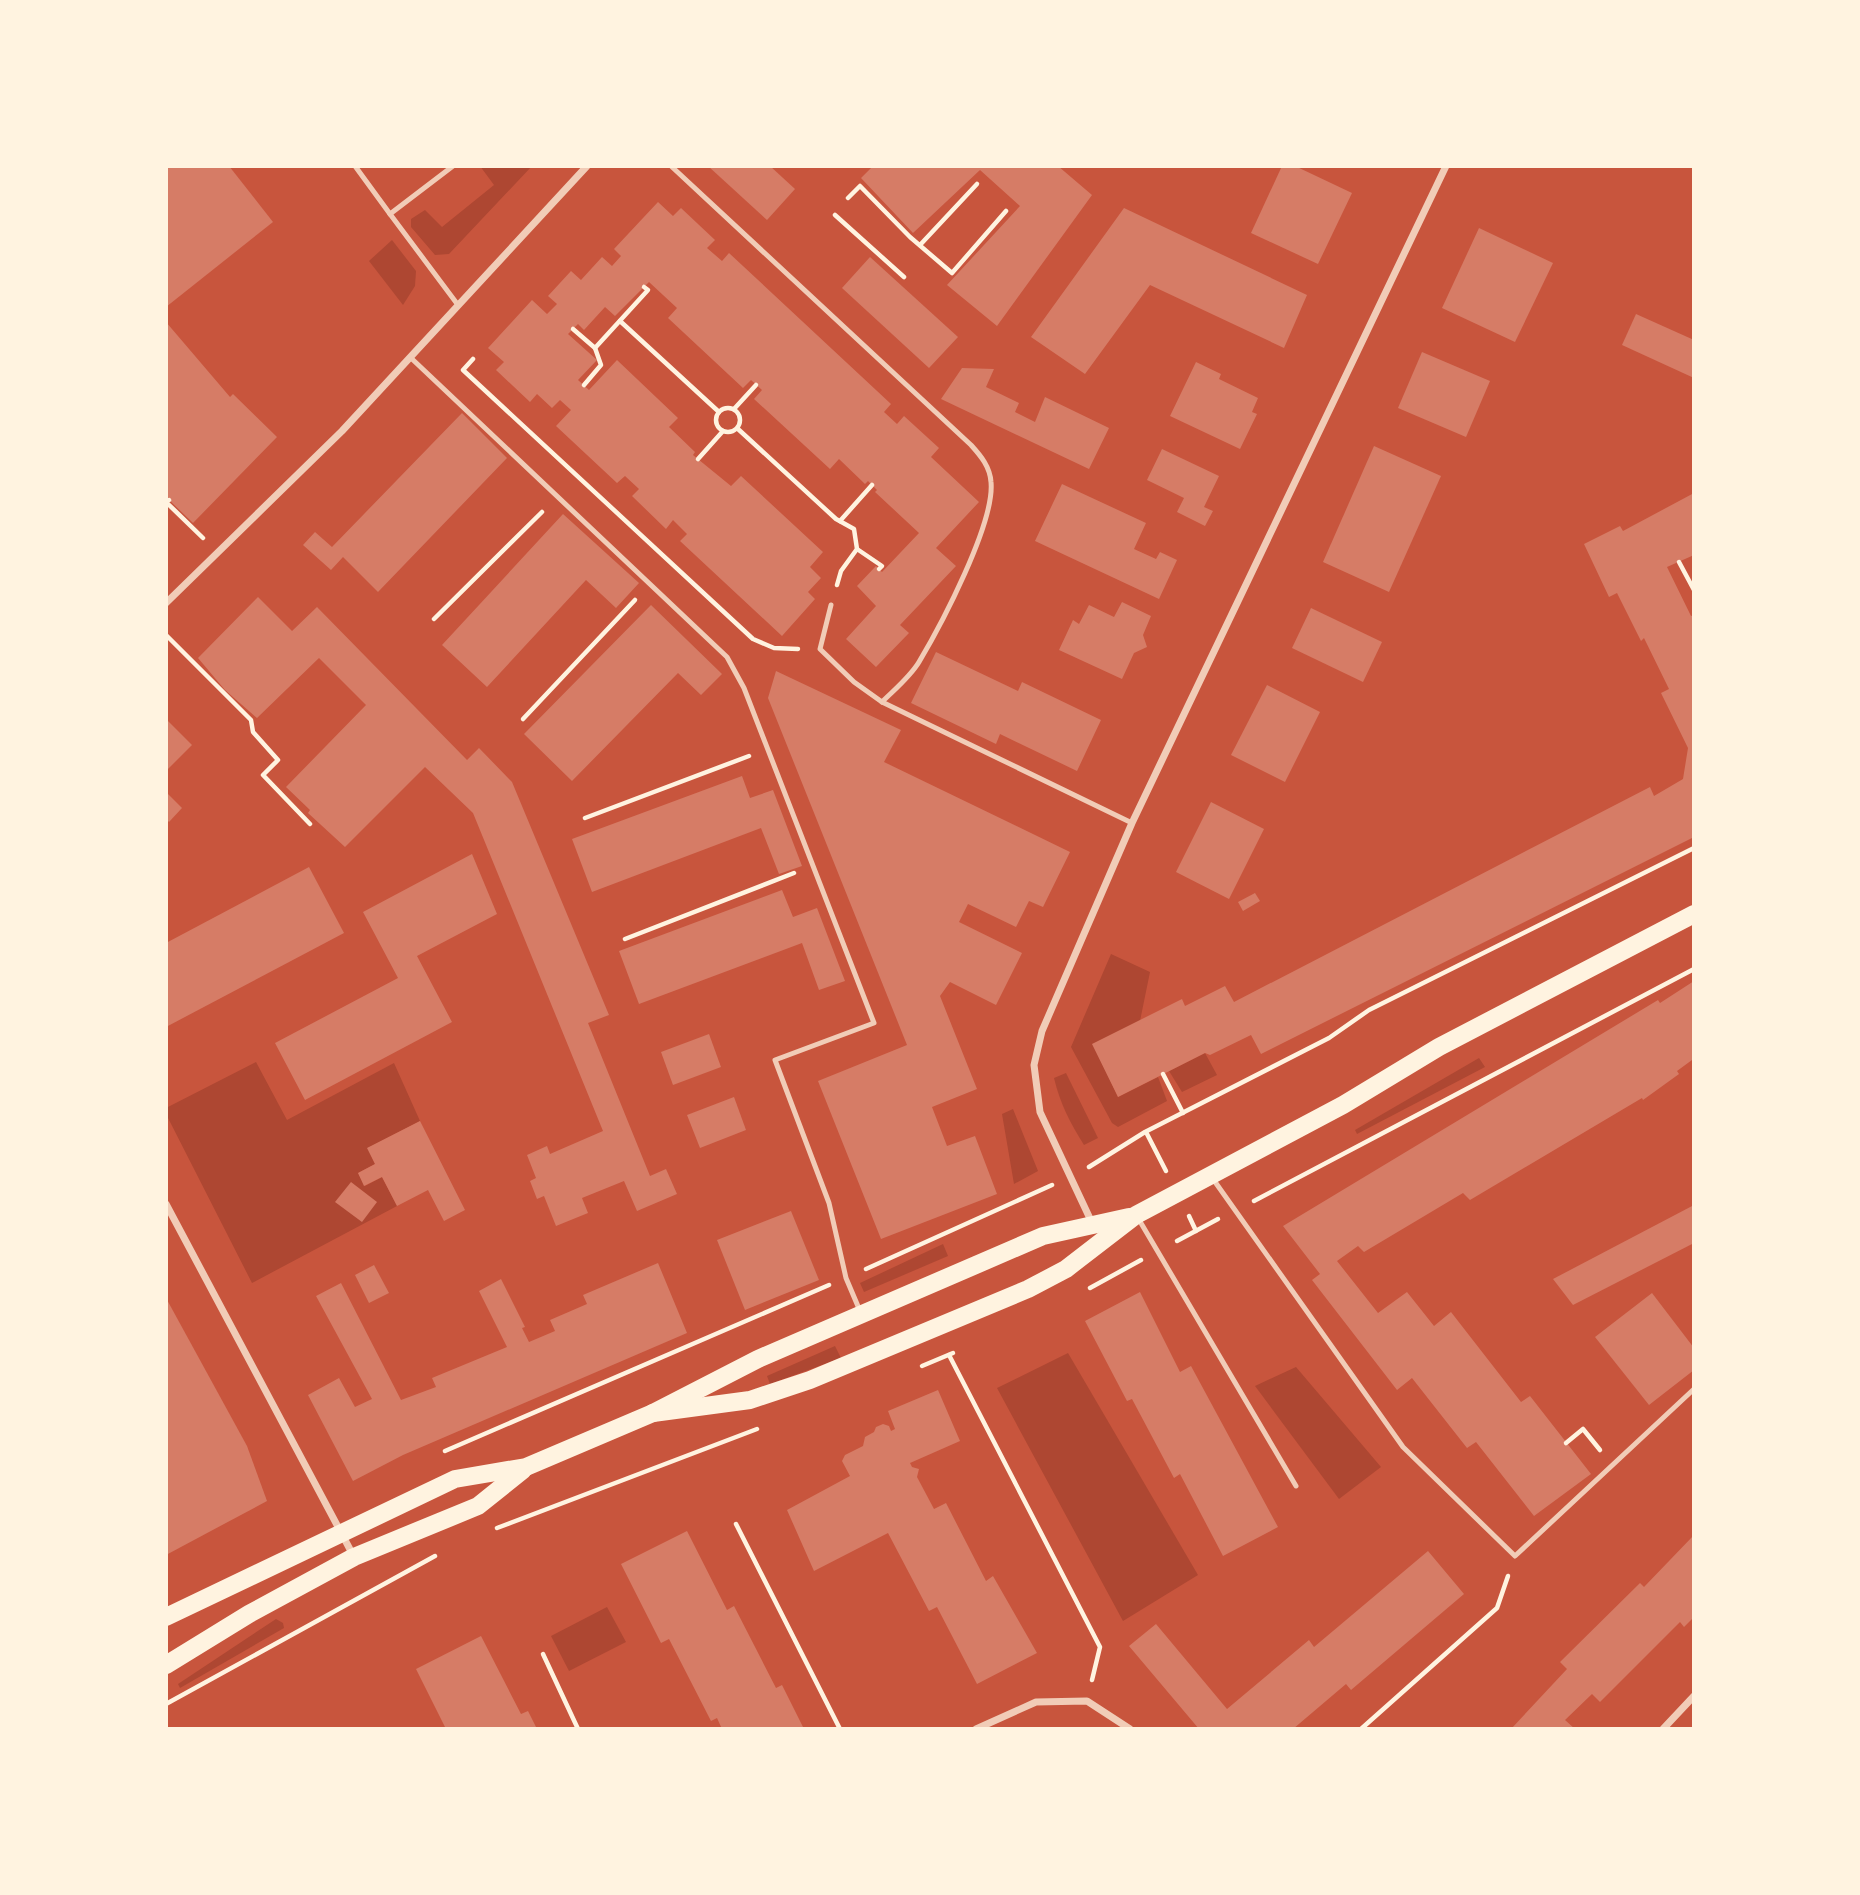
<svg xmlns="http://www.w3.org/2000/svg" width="1860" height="1895" font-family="Rubik,sans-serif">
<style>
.green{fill:#ae4732}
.building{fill:#d67c66}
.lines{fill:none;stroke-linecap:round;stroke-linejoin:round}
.path{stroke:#fff3e0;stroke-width:4.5}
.service{stroke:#f1ccb7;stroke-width:5}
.minor{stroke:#f1ccb7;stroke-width:7}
.primary{stroke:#fff3e0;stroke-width:18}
</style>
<rect width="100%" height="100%" fill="#c8553d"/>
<!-- green -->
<g class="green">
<path d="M 480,166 L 532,166 L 449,254 L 435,255 L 411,227 L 411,219 L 425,210 L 442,227 L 494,185 Z"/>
<path d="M 392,240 L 416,271 L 415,286 L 403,305 L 369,261 Z"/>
<path d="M 1111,954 L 1150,972 L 1140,1021 L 1093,1044 L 1118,1097 L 1158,1077 L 1167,1101 L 1118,1127 L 1112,1123 L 1071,1047 Z"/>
<path d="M 1205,1053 L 1217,1075 L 1182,1092 L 1169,1071 Z"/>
<path d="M 1479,1058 L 1485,1067 L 1357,1134 L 1355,1130 Z"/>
<path d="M 256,1062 L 287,1120 L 394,1063 L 420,1121 L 368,1148 L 375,1164 L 358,1173 L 365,1186 L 382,1177 L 397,1206 L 252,1283 L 166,1114 L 166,1108 Z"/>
<path d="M 1066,1073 L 1098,1138 L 1084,1145 C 1070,1123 1060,1103 1054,1078 Z"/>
<path d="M 1013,1109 L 1038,1171 L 1014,1184 L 1002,1114 Z"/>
<path d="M 943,1244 L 948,1256 L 864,1292 L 860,1283 Z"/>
<path d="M 835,1346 L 841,1358 L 770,1384 L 767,1376 Z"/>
<path d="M 1068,1353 L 1198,1575 L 1123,1621 L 997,1388 Z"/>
<path d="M 1296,1367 L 1381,1467 L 1339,1499 L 1255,1386 Z"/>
<path d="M 607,1607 L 626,1642 L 569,1671 L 551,1636 Z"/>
<path d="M 276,1619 L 283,1623 L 284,1628 L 180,1688 L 178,1684 Z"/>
</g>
<!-- building -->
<g class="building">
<path d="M 166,166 L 229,166 L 273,222 L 166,307 Z"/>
<path d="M 708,166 L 770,166 L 795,189 L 767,220 Z"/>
<path d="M 873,166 L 1058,166 L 1092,195 L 997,326 L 947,285 L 1020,206 L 980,170 L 913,233 L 861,178 Z"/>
<path d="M 1282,166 L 1295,166 L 1352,193 L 1318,264 L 1251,233 Z"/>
<path d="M 658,202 L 673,216 L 681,208 L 715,240 L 707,248 L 722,261 L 729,253 L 891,404 L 884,412 L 897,424 L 904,416 L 939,448 L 931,457 L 979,502 L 936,548 L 956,566 L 900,625 L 909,633 L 876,667 L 846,639 L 876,606 L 857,586 L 876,566 L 882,572 L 919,533 L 875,492 L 877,490 L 868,481 L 865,484 L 839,459 L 830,469 L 754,399 L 762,390 L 751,380 L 743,388 L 668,318 L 677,308 L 649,282 L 615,316 L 605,307 L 584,330 L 578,324 L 568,334 L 597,360 L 578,380 L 589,390 L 617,360 L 678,418 L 669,427 L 695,452 L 693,455 L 731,486 L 741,476 L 823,552 L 810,567 L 821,578 L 808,592 L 815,599 L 782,636 L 680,541 L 687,534 L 673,520 L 666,529 L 632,496 L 639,489 L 625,476 L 617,483 L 556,426 L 571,410 L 560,400 L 552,408 L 537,394 L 530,402 L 496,370 L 504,362 L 488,348 L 532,300 L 547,314 L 557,304 L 548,296 L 571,271 L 581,280 L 602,257 L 612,266 L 621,256 L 614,249 Z"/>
<path d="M 1124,208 L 1307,295 L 1284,348 L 1150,285 L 1085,374 L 1031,337 Z"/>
<path d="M 1479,228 L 1553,263 L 1515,342 L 1442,308 Z"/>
<path d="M 870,257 L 958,337 L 929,368 L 842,288 Z"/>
<path d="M 1636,314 L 1694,340 L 1694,378 L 1622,345 Z"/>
<path d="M 166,322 L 230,397 L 233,394 L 277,437 L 193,523 L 166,497 Z"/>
<path d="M 1422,352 L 1490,381 L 1466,437 L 1398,408 Z"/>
<path d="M 1196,362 L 1221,374 L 1219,379 L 1258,398 L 1252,412 L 1257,414 L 1240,449 L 1170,416 Z"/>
<path d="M 962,368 L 994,369 L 986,387 L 1019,403 L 1015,412 L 1035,422 L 1045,397 L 1109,428 L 1089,469 L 941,399 Z"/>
<path d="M 462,413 L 507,458 L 378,592 L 343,557 L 331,570 L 303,545 L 315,532 L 332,547 Z"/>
<path d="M 1374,446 L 1441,476 L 1389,592 L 1323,562 Z"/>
<path d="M 1162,449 L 1219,476 L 1204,507 L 1213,511 L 1205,526 L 1177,512 L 1184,498 L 1147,480 Z"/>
<path d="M 1062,484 L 1146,523 L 1134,549 L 1156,559 L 1160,552 L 1177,560 L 1159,599 L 1035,541 Z"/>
<path d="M 1694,493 L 1694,555 L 1667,567 L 1691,616 L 1694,615 L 1694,837 L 1261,1054 L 1251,1035 L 1210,1055 L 1205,1053 L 1118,1097 L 1092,1044 L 1182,999 L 1185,1006 L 1225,986 L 1234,1002 L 1650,787 L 1654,796 L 1683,779 L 1688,748 L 1661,693 L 1669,689 L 1644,638 L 1641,641 L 1617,593 L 1609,597 L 1584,544 L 1620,526 L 1623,531 Z"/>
<path d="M 563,514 L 639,583 L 616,608 L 586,580 L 487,687 L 442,645 Z"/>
<path d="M 258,597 L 292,631 L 317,607 L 467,760 L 479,748 L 512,782 L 609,1015 L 588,1023 L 650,1176 L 666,1169 L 677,1194 L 637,1211 L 624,1181 L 582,1198 L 588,1213 L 556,1226 L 544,1196 L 537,1199 L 530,1181 L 536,1178 L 527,1155 L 547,1146 L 550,1154 L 603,1131 L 473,813 L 425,767 L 345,847 L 308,813 L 310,810 L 286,787 L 366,705 L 319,658 L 257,718 L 225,690 L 198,658 Z"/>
<path d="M 1122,602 L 1151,616 L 1143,635 L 1147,647 L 1134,653 L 1122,679 L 1059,650 L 1073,620 L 1079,624 L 1089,605 L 1114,617 Z"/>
<path d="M 651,605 L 722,674 L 701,695 L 678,673 L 572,781 L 524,734 Z"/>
<path d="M 1311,608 L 1382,642 L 1363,682 L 1292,648 Z"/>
<path d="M 936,652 L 1018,691 L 1022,682 L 1101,720 L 1077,771 L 1000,734 L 996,744 L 911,703 Z"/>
<path d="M 776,671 L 901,730 L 884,762 L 1070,852 L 1043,907 L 1029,901 L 1016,927 L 968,904 L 959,922 L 1022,953 L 996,1005 L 950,982 L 940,996 L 977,1089 L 932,1107 L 947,1146 L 975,1136 L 997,1194 L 881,1239 L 818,1081 L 907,1045 L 768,698 Z"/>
<path d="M 1267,685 L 1320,712 L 1285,782 L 1231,755 Z"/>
<path d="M 166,719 L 192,745 L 166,771 Z"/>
<path d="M 742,776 L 750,798 L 773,790 L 802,866 L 779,874 L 761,828 L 592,892 L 572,839 Z"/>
<path d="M 166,792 L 182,808 L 169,822 L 166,819 Z"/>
<path d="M 1211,802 L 1264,829 L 1229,899 L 1176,872 Z"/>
<path d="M 472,854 L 497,914 L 417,956 L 452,1022 L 305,1100 L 275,1043 L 398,978 L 363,912 Z"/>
<path d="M 309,867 L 344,933 L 166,1027 L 166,943 Z"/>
<path d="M 782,890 L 793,917 L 817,908 L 845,981 L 819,990 L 802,943 L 639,1004 L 619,951 Z"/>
<path d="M 1255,893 L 1260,901 L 1243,911 L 1238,902 Z"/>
<path d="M 1694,981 L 1694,1062 L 1692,1060 L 1677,1071 L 1679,1074 L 1643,1100 L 1642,1098 L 1470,1200 L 1463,1193 L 1364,1252 L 1358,1246 L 1337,1261 L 1378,1313 L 1407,1292 L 1434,1326 L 1451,1312 L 1521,1402 L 1530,1396 L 1591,1474 L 1534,1516 L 1476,1442 L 1467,1448 L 1412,1378 L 1397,1390 L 1312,1280 L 1320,1274 L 1283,1226 L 1658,1000 L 1660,1003 Z"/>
<path d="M 709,1034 L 721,1067 L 673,1085 L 661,1052 Z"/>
<path d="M 734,1097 L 746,1130 L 700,1148 L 687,1115 Z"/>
<path d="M 420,1121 L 465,1210 L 444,1221 L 428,1190 L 397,1206 L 382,1177 L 364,1186 L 358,1173 L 375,1164 L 367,1148 Z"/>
<path d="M 351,1182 L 377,1202 L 362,1222 L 335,1202 Z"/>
<path d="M 1694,1205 L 1694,1243 L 1573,1305 L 1553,1279 Z"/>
<path d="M 791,1211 L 819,1280 L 745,1310 L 717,1240 Z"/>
<path d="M 658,1263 L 687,1333 L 403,1455 L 353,1481 L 308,1395 L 339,1378 L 355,1407 L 372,1399 L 316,1296 L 341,1283 L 401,1400 L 436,1387 L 432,1378 L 507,1347 L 479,1291 L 501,1279 L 525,1327 L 522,1328 L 529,1342 L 555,1331 L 550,1320 L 587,1304 L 583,1295 Z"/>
<path d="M 374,1265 L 389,1293 L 369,1303 L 355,1275 Z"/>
<path d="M 1140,1292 L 1180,1372 L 1191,1366 L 1278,1527 L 1223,1556 L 1180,1474 L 1174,1478 L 1132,1399 L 1127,1401 L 1085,1321 Z"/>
<path d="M 1652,1293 L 1694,1348 L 1694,1370 L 1649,1405 L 1595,1337 Z"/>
<path d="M 166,1298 L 247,1446 L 267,1501 L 166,1555 Z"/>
<path d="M 938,1390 L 960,1441 L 910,1463 L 912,1467 L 919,1469 L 917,1477 L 934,1509 L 946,1503 L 986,1581 L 993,1576 L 1037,1653 L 977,1684 L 937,1607 L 929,1611 L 888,1533 L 814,1571 L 787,1510 L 850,1476 L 842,1461 L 845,1455 L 863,1446 L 865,1437 L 874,1432 L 876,1427 L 883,1424 L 889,1426 L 891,1431 L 895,1429 L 888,1411 Z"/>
<path d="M 687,1531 L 727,1610 L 734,1606 L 776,1688 L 782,1685 L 804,1729 L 722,1729 L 717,1718 L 711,1721 L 669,1639 L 661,1643 L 621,1564 Z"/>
<path d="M 1694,1535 L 1694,1617 L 1684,1627 L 1680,1622 L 1600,1702 L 1592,1694 L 1565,1720 L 1575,1729 L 1511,1729 L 1567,1669 L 1560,1662 L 1640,1583 L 1644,1587 Z"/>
<path d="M 1428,1551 L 1464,1594 L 1351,1690 L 1346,1684 L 1293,1729 L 1199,1729 L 1129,1646 L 1156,1624 L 1227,1709 L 1309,1640 L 1314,1647 Z"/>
<path d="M 481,1636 L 521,1714 L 528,1711 L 537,1729 L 446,1729 L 416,1669 Z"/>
</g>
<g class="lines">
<!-- path -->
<g class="path">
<path d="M 848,198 L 860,186 L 910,237 L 952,273 L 1006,211"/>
<path d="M 835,215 L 904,277"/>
<path d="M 920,245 L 977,184"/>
<path d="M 620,321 L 719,412"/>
<path d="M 573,329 L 595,348 L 648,290 L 644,287"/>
<path d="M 473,359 L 463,370 L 753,639 L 774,648 L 798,649"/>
<path d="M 584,385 L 601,365 L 595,348"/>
<circle cx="728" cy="420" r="12"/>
<path d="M 734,409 L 756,385"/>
<path d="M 738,429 L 836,519 L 854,529 L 857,549 L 841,571 L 837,585"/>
<path d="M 698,459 L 723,431"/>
<path d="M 169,500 L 166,502 L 203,538"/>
<path d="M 840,521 L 872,485"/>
<path d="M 857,549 L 882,566 L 879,569"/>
<path d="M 1679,562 L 1694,590"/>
<path d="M 434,619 L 542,512"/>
<path d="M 166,635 L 251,720 L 253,732 L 278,760 L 263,775 L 310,824"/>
<path d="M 523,719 L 635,600"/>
<path d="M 585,818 L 749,756"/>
<path d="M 625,939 L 794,873"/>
<path d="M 1163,1074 L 1183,1113"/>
<path d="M 1146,1132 L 1166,1171"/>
<path d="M 1089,1167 L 1145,1132 L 1329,1038 L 1369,1010 L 1694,848"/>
<path d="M 1254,1201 L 1694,969"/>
<path d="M 1189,1216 L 1196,1231"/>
<path d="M 1177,1241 L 1218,1219"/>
<path d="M 866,1269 L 1052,1185"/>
<path d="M 1090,1288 L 1141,1260"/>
<path d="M 949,1355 L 1100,1647 L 1092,1680"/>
<path d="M 922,1366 L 953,1353"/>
<path d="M 1566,1443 L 1583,1429 L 1600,1450"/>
<path d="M 445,1451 L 829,1285"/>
<path d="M 736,1524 L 840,1729"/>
<path d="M 497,1528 L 757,1429"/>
<path d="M 543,1654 L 578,1729"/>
<path d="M 166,1704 L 435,1556"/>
<path d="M 1361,1729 L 1497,1608 L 1508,1576"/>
</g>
<!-- service -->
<g class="service">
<path d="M 355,166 L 390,214 L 453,166"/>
<path d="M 671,166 L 971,445 C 981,456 990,467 991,482 C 995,523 941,625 919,662 C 910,677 894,690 882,702"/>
<path d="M 390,214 L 458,305"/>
<path d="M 411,358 L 727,657 L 744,688 L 874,1023 L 775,1060 L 829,1203 L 846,1278 L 860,1311"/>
<path d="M 831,605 L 820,649 L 854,682 L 882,702 L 1132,823"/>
<path d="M 1213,1179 L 1403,1447 L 1515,1556 L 1694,1389"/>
<path d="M 1138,1218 L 1296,1486"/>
</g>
<!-- minor -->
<g class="minor">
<path d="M 166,603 L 342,431 L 587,166"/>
<path d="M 166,1204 L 353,1555"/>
<path d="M 1093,1225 L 1040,1112 L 1034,1065 L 1042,1031 L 1132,823 L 1446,166"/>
<path d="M 976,1729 L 1036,1702 L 1087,1701 L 1130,1729"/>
<path d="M 1663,1729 L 1694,1696"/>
</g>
<!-- primary -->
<g class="primary">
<path d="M 653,1413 L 750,1400 L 810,1380 L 1028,1289 L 1066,1269 L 1136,1215 L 1343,1105 L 1439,1047 L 1694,914"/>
<path d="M 166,1617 L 455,1479 L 526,1467 L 653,1413 L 758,1359 L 1043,1236 L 1129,1217"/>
<path d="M 166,1665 L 249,1614 L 354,1557 L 478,1506 L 523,1470"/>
</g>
</g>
<!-- border -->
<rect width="1860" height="1895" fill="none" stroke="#fff3e0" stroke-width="336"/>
</svg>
